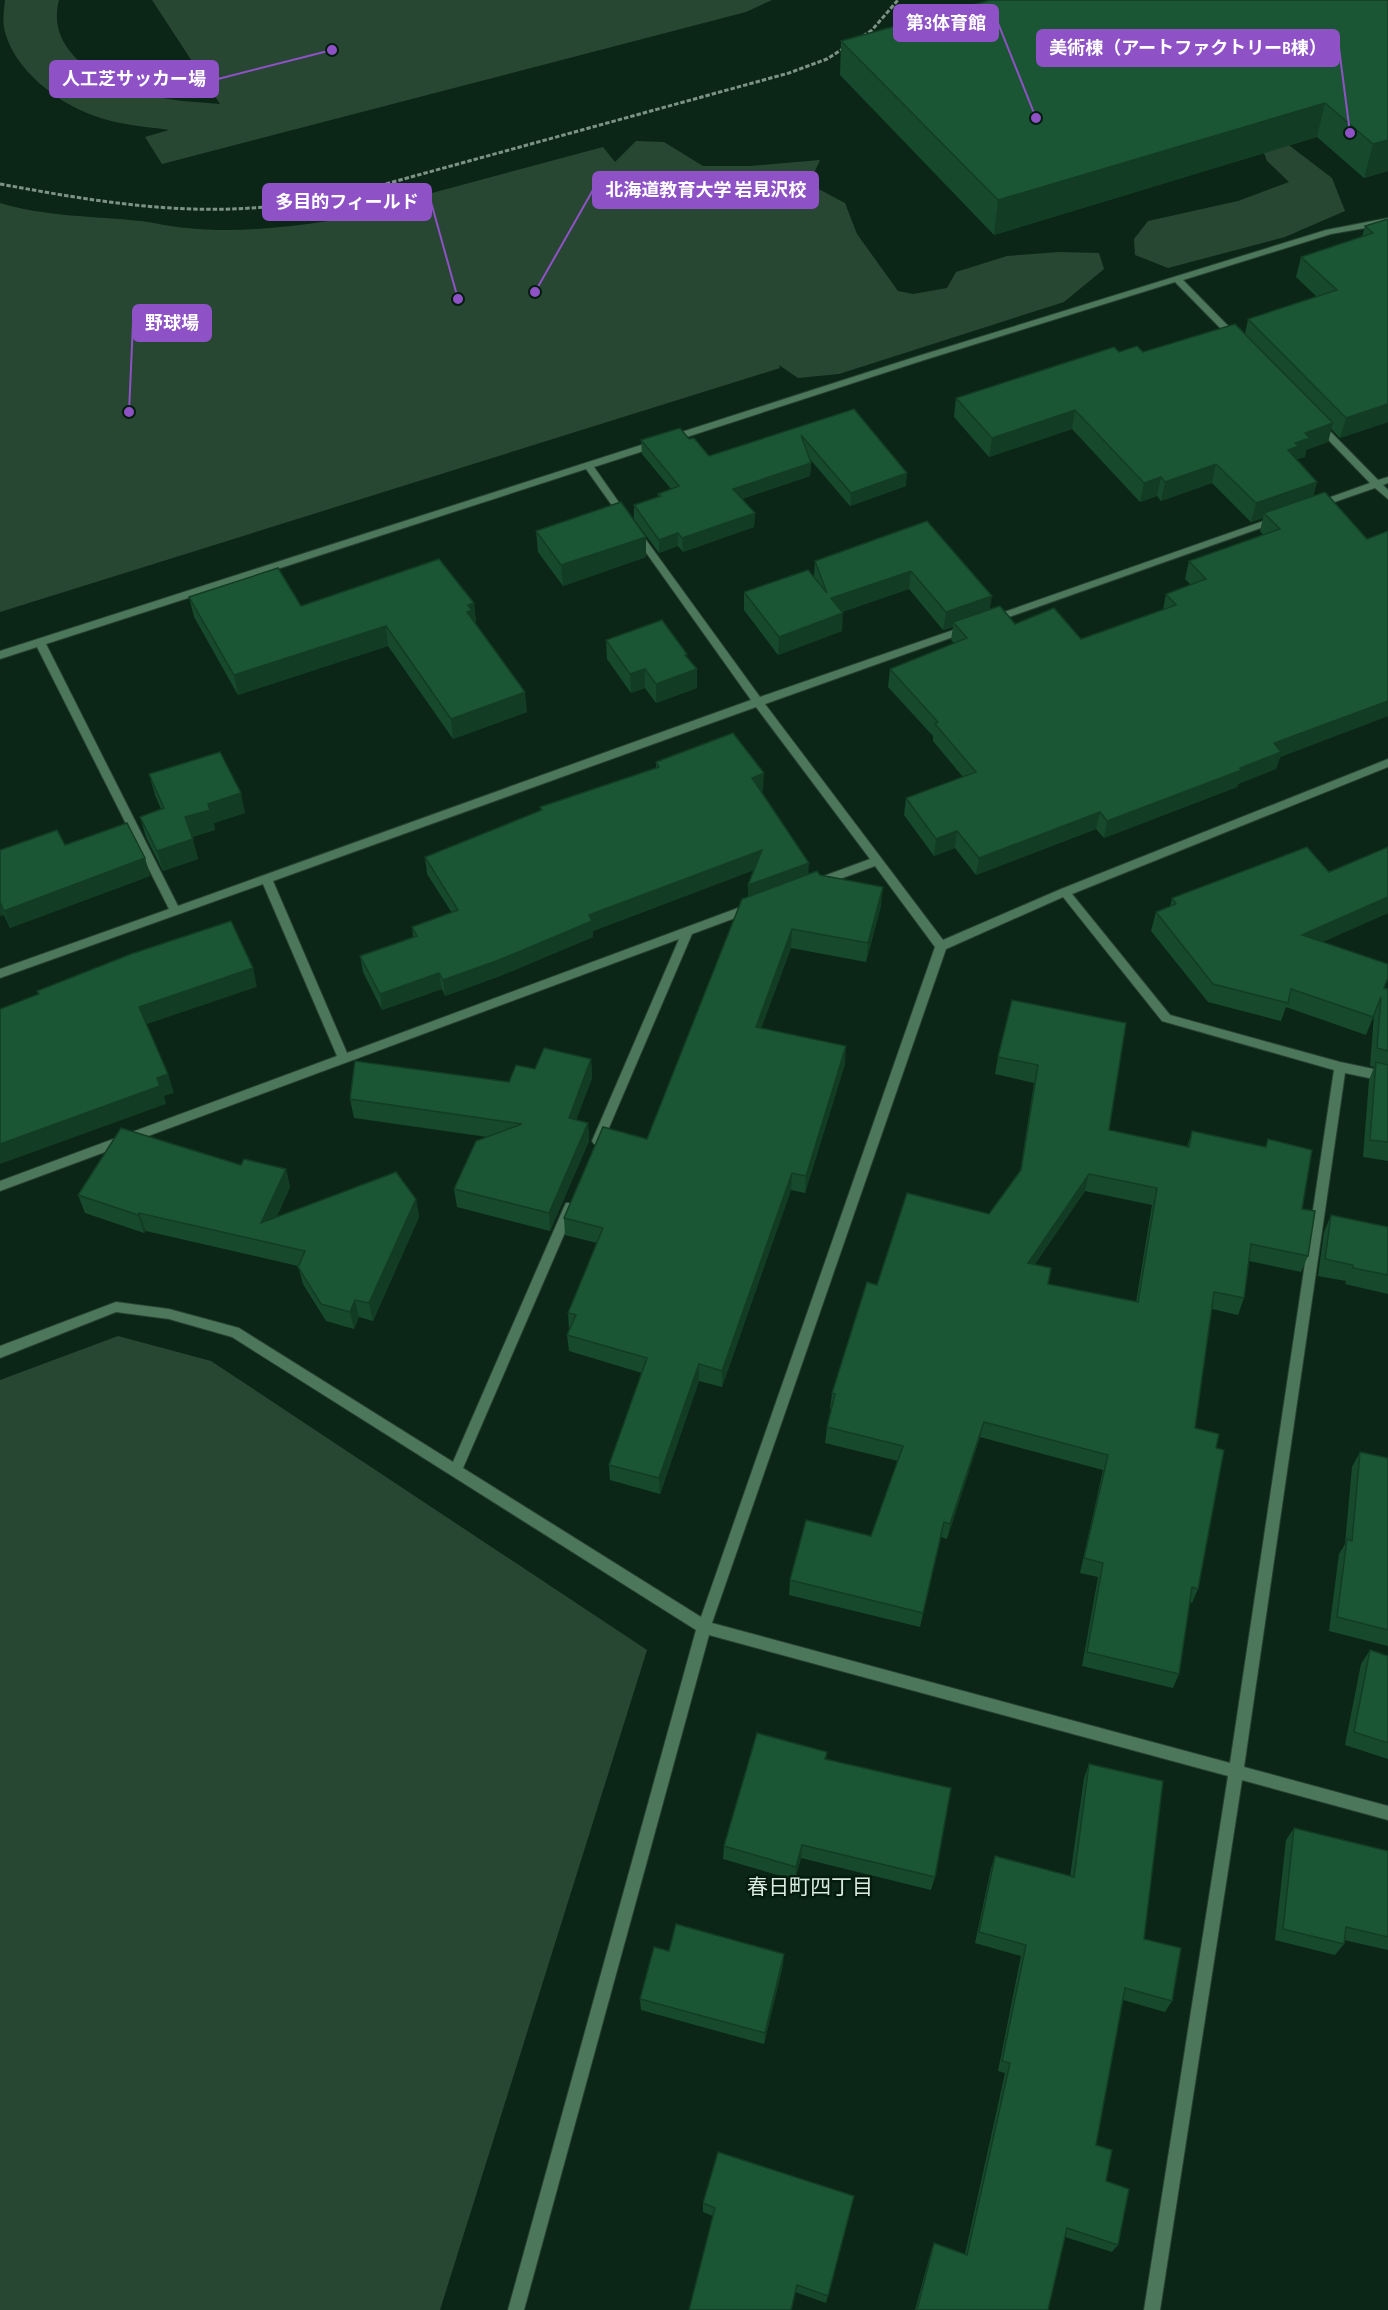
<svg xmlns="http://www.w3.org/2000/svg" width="1388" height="2310" font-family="'Sofia Sans Condensed','Noto Sans JP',sans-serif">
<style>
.green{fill:#284733}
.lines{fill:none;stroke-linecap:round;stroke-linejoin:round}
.street-casing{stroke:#284232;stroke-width:2}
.path{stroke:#7c9284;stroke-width:3;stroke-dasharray:4.5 2;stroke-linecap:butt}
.street{fill:#4d775b;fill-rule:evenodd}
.wall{fill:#174a2d;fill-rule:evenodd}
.shaded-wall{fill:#133c24}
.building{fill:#1b5634;stroke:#133c24;stroke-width:1.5;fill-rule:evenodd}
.labels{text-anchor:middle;stroke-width:5;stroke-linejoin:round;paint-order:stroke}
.near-neighbourhood-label{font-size:21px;fill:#dcece1;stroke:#031c0d}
.leader{fill:none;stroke:#8e52c6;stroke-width:2}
.callout-dot{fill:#8e52c6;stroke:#031c0d;stroke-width:2}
.callout{fill:#8e52c6;stroke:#8e52c6;stroke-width:2}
.callout-label{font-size:18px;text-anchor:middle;font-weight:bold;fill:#fff}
</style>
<rect width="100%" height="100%" fill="#0b2616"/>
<!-- green -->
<g class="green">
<path d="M 5,0 L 59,0 C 45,53 103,83 146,94 C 170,101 195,102 220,104 L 152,0 L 772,0 L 746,12 L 162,164 L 145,137 L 169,130 C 143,126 117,125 92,115 C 57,102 15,70 5,32 C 2,21 4,11 5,0 Z"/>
<path d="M 636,141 L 664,142 L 703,166 L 750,166 L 820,160 L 809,184 L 845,203 L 857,234 L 898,291 L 913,294 L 947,288 L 956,272 L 1007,256 L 1059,252 L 1099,253 L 1104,269 L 1064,302 L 839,374 L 798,378 L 779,365 L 780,368 L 0,612 L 0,203 C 46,217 94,216 141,221 C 156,223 171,227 187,228 C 234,233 282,228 328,221 L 603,147 L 615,162 Z"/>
<path d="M 1286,143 L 1332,178 L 1345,211 L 1285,237 L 1168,268 L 1135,255 L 1134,239 L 1148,221 L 1238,201 L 1289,182 L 1267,161 L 1261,145 Z"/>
<path d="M 118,1336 L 211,1361 L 647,1650 L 440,2310 L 0,2310 L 0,1380 Z"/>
</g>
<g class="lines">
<defs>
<g id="street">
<path d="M 1388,218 L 1388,224 L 1331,234 L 1183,280 L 1238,336 L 1238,340 L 1232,340 L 1175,282 L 921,361 L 594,467 L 627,514 L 627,518 L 621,518 L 586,469 L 46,644 L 178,906 L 751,700 L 635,537 L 635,533 L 641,533 L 760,697 L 962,627 L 970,627 L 970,631 L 765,704 L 943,940 L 1061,889 L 1388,759 L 1388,767 L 1072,894 L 1170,1015 L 1340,1062 L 1388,1072 L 1388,1082 L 1345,1073 L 1244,1767 L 1388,1806 L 1388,1820 L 1242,1780 L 1160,2310 L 1144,2310 L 1228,1776 L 709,1635 L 524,2310 L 508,2310 L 696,1630 L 232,1337 L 169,1319 L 116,1312 L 0,1358 L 0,1346 L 116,1302 L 169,1309 L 239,1328 L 453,1462 L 564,1207 L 566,1203 L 574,1203 L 576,1207 L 463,1468 L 701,1617 L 935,947 L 875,866 L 821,886 L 813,886 L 811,883 L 813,880 L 870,859 L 756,707 L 273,881 L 347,1053 L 746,905 L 754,905 L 756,908 L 754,911 L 692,934 L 602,1144 L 594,1144 L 592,1141 L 679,939 L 0,1191 L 0,1181 L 337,1056 L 263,884 L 0,978 L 0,969 L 169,909 L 37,647 L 0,659 L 0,651 L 915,357 L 1326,230 ZM 1063,897 L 1162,1021 L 1334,1070 L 1230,1763 L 712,1623 L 946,949 Z"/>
<path d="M 1318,421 L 1321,422 L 1378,480 L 1388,477 L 1388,483 L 1383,485 L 1388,490 L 1388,499 L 1375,488 L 1320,507 L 1314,507 L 1314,503 L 1370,483 L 1315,426 L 1315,422 Z"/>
<path d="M 1275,517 L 1280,520 L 1278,522 L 995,622 L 991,623 L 986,620 L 987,618 Z"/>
</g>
</defs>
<!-- street casing -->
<use href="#street" class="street-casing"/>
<!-- path -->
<g class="path">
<path d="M 863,36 L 872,30 L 898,0"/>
<path d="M 0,184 C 82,199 167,214 251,208 C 288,206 324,198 360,191 L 789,73 L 827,59 L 844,48"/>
</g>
<!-- street -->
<use href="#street" class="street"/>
</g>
<!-- wall -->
<g class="wall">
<path d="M 1388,0 L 1388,171 L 1364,178 L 1317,137 L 994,235 L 840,75 L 841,41 Z"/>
<path d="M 1388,219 L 1388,422 L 1340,438 L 1331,429 L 1328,442 L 1306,450 L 1305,457 L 1297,459 L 1317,482 L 1313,496 L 1367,539 L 1388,531 L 1388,716 L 1280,757 L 1276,769 L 1238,784 L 1237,787 L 1104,838 L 1096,829 L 976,875 L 955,848 L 934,856 L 904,815 L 906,798 L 963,777 L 933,741 L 933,736 L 888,687 L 890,669 L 954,643 L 951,640 L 953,627 L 943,630 L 909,589 L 842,612 L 842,631 L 778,655 L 744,610 L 744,592 L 814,578 L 815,561 L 927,521 L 990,609 L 1015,624 L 1081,639 L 1163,610 L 1166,594 L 1191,585 L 1185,579 L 1189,561 L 1263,535 L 1260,531 L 1263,518 L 1251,522 L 1212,483 L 1161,501 L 1157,496 L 1140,502 L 1072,429 L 989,457 L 954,417 L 956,398 L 1119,352 L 1143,352 L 1245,334 L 1248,319 L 1317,297 L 1296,277 L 1301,257 L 1362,237 L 1365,226 Z"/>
<path d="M 854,409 L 906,486 L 850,506 L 809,458 L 811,463 L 810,476 L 742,499 L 755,513 L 754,527 L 683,552 L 678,546 L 659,553 L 634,519 L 634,505 L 658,497 L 658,494 L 671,489 L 642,454 L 641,440 L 689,439 L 709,456 Z"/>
<path d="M 536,531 L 646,537 L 646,557 L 563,586 L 538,552 Z"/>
<path d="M 189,597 L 301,606 L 474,603 L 476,623 L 475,623 L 527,712 L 453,739 L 388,646 L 238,695 L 194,617 Z"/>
<path d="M 606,640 L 687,654 L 687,658 L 697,688 L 656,703 L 645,688 L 631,693 L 607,659 Z"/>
<path d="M 656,762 L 763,791 L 761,792 L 809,874 L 820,875 L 881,906 L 866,962 L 791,948 L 761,1028 L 845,1064 L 805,1193 L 791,1190 L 722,1387 L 699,1381 L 660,1494 L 610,1480 L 609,1465 L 642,1373 L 569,1351 L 567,1335 L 569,1329 L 568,1313 L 597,1243 L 565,1235 L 564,1218 L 647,1139 L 748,897 L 754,870 L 593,931 L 593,937 L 500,976 L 445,996 L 442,989 L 382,1010 L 363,972 L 360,956 L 413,937 L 412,927 L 452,913 L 427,874 L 425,857 L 541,811 L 540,807 L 656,768 Z"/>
<path d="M 149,774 L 245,813 L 214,823 L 215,830 L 192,837 L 198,859 L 163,871 L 146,837 L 140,817 L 161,809 L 155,795 Z"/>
<path d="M 65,845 L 145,858 L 150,876 L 10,928 L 4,915 L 0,916 L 0,850 Z"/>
<path d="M 1388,847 L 1388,913 L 1322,942 L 1384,988 L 1388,989 L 1388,1161 L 1363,1157 L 1369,1080 L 1374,1067 L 1370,1066 L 1374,1015 L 1366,1035 L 1286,1007 L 1281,1021 L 1208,1002 L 1151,931 L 1156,912 L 1170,907 L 1172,898 L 1329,872 Z"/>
<path d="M 1012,1000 L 1109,1130 L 1187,1147 L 1192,1131 L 1265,1147 L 1268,1139 L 1302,1209 L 1308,1256 L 1301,1272 L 1249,1261 L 1244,1298 L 1238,1315 L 1212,1309 L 1195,1428 L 1216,1448 L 1198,1589 L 1192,1603 L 1190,1602 L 1179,1674 L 1173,1688 L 1082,1666 L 1098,1577 L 1080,1573 L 1103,1470 L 980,1437 L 947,1539 L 941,1537 L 920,1627 L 789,1595 L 790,1580 L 871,1536 L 898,1461 L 825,1443 L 827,1427 L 832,1409 L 830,1409 L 832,1393 L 877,1285 L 989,1214 L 1020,1172 L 1034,1083 L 995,1074 L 998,1057 ZM 1085,1191 L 1152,1205 L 1136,1302 L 1048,1284 L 1035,1264 Z"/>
<path d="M 591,1059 L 592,1078 L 576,1120 L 588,1123 L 589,1141 L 550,1231 L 457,1207 L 454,1189 L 487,1137 L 354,1118 L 350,1099 L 509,1082 L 535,1069 Z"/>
<path d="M 241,1165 L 286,1169 L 290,1187 L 277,1216 L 416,1199 L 419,1217 L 373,1321 L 359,1317 L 354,1329 L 326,1321 L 303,1284 L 298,1266 L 146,1231 L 144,1233 L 85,1213 L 78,1195 Z"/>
<path d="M 1331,1215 L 1388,1227 L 1388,1294 L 1345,1284 L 1346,1281 L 1318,1276 L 1324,1232 Z"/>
<path d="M 1360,1452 L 1388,1458 L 1388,1646 L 1329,1631 L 1339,1554 L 1345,1544 L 1352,1467 Z"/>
<path d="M 1370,1650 L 1388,1656 L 1388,1759 L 1345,1745 L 1361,1664 Z"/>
<path d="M 827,1752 L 826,1759 L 935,1877 L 931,1890 L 801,1858 L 795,1880 L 723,1859 L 724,1846 Z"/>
<path d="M 1089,1764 L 1144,1939 L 1172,2001 L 1165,2012 L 1123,2000 L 1096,2145 L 1106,2181 L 1118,2245 L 1112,2252 L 1065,2237 L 1048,2310 L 915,2310 L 931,2251 L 934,2243 L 965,2254 L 1005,2073 L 998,2071 L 1021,1956 L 975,1943 L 991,1868 L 995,1856 L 1070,1877 L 1084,1778 Z"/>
<path d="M 1294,1828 L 1388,1851 L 1388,1950 L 1344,1940 L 1344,1944 L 1335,1955 L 1275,1940 L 1286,1840 Z"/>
<path d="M 669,1951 L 783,1965 L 764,2044 L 641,2010 L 640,1999 Z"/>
<path d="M 854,2196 L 826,2303 L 795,2292 L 713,2216 L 703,2212 L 703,2203 Z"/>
</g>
<!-- shaded-wall -->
<g class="shaded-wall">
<path d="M 1325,103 L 1317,137 L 994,235 L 998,200 Z"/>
<path d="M 1388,140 L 1388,171 L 1364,178 L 1373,144 Z"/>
<path d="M 1388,404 L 1388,422 L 1340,438 L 1346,418 Z"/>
<path d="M 1075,410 L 1072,429 L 989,457 L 992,438 Z"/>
<path d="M 1333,423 L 1328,442 L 1306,450 L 1305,457 L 1295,460 L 1288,450 L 1305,433 Z"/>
<path d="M 811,463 L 810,476 L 732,502 L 733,489 Z"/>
<path d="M 1216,464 L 1212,483 L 1161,501 L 1165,482 Z"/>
<path d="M 907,473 L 906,486 L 850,506 L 851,493 Z"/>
<path d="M 1161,477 L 1157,496 L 1140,502 L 1144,483 Z"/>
<path d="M 1317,482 L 1312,501 L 1264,513 L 1263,518 L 1251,522 L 1256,503 Z"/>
<path d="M 755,513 L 754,527 L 683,552 L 682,538 Z"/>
<path d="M 678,533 L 678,546 L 659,553 L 659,540 Z"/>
<path d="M 646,537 L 646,557 L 563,586 L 561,565 Z"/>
<path d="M 911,571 L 909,589 L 830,616 L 831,598 Z"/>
<path d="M 992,596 L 989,614 L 953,622 L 953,627 L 943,630 L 946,612 Z"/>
<path d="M 474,603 L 476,623 L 473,624 L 467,612 L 468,605 Z"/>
<path d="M 843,613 L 842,631 L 778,655 L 779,637 Z"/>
<path d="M 386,626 L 388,646 L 238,695 L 234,675 Z"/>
<path d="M 687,654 L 687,672 L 697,669 L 697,688 L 656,703 L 656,684 L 685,655 Z"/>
<path d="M 645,669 L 645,688 L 631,693 L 630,674 Z"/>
<path d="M 525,692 L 527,712 L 453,739 L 451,719 Z"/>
<path d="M 1388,701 L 1388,716 L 1280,757 L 1276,769 L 1238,784 L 1237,787 L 1104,838 L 1107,821 L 1240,768 L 1274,743 Z"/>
<path d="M 764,773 L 763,791 L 751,795 L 752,778 Z"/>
<path d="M 241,793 L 245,813 L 214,823 L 215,830 L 190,837 L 185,817 L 208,804 Z"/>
<path d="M 1100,812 L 1096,829 L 976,875 L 979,858 Z"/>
<path d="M 957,831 L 955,848 L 934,856 L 936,839 Z"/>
<path d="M 193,839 L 198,859 L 163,871 L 157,851 Z"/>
<path d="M 762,850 L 762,867 L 593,931 L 593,937 L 500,976 L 445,996 L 443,980 L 589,915 Z"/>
<path d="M 145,858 L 150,876 L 10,928 L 4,911 Z"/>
<path d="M 809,863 L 808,879 L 748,902 L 748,885 Z"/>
<path d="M 883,887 L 881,906 L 866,962 L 868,943 Z"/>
<path d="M 1388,897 L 1388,913 L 1296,954 L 1302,935 Z"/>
<path d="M 0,903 L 4,915 L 0,916 Z"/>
<path d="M 792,929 L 791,948 L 755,1045 L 756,1027 Z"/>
<path d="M 253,968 L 257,987 L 144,1025 L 139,1007 Z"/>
<path d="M 439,973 L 442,989 L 382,1010 L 380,994 Z"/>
<path d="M 846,1046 L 845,1064 L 805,1193 L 806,1176 Z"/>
<path d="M 591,1059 L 592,1078 L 570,1136 L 569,1118 Z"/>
<path d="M 168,1074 L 174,1093 L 164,1096 L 166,1104 L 0,1164 L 0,1144 L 157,1078 Z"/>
<path d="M 588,1123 L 589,1141 L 550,1231 L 549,1213 Z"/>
<path d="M 286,1169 L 290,1187 L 266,1241 L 261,1223 Z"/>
<path d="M 792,1173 L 791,1190 L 722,1387 L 722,1371 Z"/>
<path d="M 1089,1174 L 1085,1191 L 1024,1279 L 1028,1263 Z"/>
<path d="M 416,1199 L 419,1217 L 373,1321 L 369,1303 Z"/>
<path d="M 139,1213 L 146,1231 L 144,1233 L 138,1215 Z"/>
<path d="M 355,1300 L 359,1317 L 354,1329 L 350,1312 Z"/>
<path d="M 699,1364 L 699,1381 L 660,1494 L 659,1478 Z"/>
<path d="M 984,1422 L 980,1437 L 947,1539 L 950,1524 Z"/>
<path d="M 802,1845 L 801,1858 L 795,1880 L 796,1867 Z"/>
<path d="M 784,1954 L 783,1965 L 764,2044 L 765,2033 Z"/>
</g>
<!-- building -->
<g class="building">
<path d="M 991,0 L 1388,0 L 1388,140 L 1373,144 L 1325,103 L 998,200 L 841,41 Z"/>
<path d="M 1388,219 L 1388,404 L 1346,418 L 1248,319 L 1337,290 L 1301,257 L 1373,233 L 1365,226 Z"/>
<path d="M 1235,324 L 1333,423 L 1305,433 L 1310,438 L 1295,443 L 1299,446 L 1288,450 L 1317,482 L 1256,503 L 1216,464 L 1165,482 L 1161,477 L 1144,483 L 1075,410 L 992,438 L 956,398 L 1114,347 L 1119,352 L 1137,346 L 1143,352 Z"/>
<path d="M 854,409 L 907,473 L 851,493 L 801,435 L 811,463 L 733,489 L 755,513 L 682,538 L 678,533 L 659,540 L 634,505 L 661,496 L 658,494 L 679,486 L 641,440 L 680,428 L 689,439 L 694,438 L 709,456 Z"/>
<path d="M 1325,492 L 1367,539 L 1388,531 L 1388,701 L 1274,743 L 1281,752 L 1240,768 L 1242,770 L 1107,821 L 1100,812 L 979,858 L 957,831 L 936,839 L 906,798 L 976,772 L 935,724 L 938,722 L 890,669 L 967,638 L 953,622 L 1000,606 L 1015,624 L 1054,608 L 1081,639 L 1176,605 L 1166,594 L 1206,579 L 1189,561 L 1280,529 L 1264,513 Z"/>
<path d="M 621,502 L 646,537 L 561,565 L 536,531 Z"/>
<path d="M 927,521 L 992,596 L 946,612 L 911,571 L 831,598 L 843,613 L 779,637 L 744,592 L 808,570 L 827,593 L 815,561 Z"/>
<path d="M 439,559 L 474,603 L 468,605 L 472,610 L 467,612 L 525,692 L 451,719 L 386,626 L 234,675 L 189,597 L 278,568 L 301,606 Z"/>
<path d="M 662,620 L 687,654 L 685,655 L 697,669 L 656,684 L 645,669 L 630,674 L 606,640 Z"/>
<path d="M 733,733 L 764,773 L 752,778 L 809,863 L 748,885 L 762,850 L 589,915 L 592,921 L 499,960 L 443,980 L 439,973 L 380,994 L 360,956 L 417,936 L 412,927 L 458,910 L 425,857 L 542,810 L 540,807 L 659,767 L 656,762 Z"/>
<path d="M 220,752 L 241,793 L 208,804 L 210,810 L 185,817 L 193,839 L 157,851 L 140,817 L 164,808 L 149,774 Z"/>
<path d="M 127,823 L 145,858 L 4,911 L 0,902 L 0,850 L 57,830 L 65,845 Z"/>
<path d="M 1307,847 L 1329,872 L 1388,847 L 1388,897 L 1302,935 L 1388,964 L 1388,978 L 1384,988 L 1388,989 L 1388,1051 L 1377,1048 L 1381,997 L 1373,1017 L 1291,989 L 1288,1003 L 1213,984 L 1156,912 L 1176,904 L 1172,898 Z"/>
<path d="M 817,871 L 820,875 L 883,887 L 868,943 L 792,929 L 756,1027 L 846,1046 L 806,1176 L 792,1173 L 722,1371 L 699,1364 L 659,1478 L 609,1465 L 647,1358 L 567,1335 L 576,1315 L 568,1313 L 603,1228 L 564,1218 L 603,1127 L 647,1139 L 742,899 Z"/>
<path d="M 231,921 L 253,968 L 139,1007 L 168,1074 L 157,1078 L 160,1086 L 0,1144 L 0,1009 L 39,994 L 37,991 L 131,954 Z"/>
<path d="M 1012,1000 L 1126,1023 L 1109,1130 L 1189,1147 L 1192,1131 L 1266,1147 L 1268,1139 L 1312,1150 L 1302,1209 L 1315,1211 L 1308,1256 L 1251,1244 L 1244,1298 L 1214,1292 L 1195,1428 L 1219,1434 L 1216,1448 L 1224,1450 L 1198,1589 L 1192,1587 L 1179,1674 L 1087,1652 L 1103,1563 L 1084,1558 L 1108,1455 L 984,1422 L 950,1524 L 944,1522 L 923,1613 L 790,1580 L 806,1520 L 871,1536 L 903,1446 L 827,1427 L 835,1394 L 832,1393 L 867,1282 L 877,1285 L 907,1193 L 989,1214 L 1021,1170 L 1038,1065 L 998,1057 ZM 1089,1174 L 1157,1188 L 1138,1302 L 1048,1284 L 1051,1268 L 1028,1263 Z"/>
<path d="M 544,1048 L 591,1059 L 569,1118 L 588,1123 L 549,1213 L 454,1189 L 476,1141 L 522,1124 L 350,1099 L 355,1061 L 509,1082 L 516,1065 L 535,1069 Z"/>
<path d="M 1376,1062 L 1388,1065 L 1388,1142 L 1370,1140 Z"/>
<path d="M 121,1128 L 241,1165 L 244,1159 L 286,1169 L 261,1223 L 396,1172 L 416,1199 L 369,1303 L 355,1300 L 350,1312 L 321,1304 L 298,1267 L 305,1251 L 139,1213 L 138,1215 L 78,1195 Z"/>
<path d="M 1331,1215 L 1388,1227 L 1388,1275 L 1353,1268 L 1353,1265 L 1325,1259 Z"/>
<path d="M 1360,1452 L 1388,1458 L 1388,1630 L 1337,1617 L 1347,1539 L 1352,1541 Z"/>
<path d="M 1370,1650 L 1388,1656 L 1388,1743 L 1354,1732 Z"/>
<path d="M 757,1733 L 827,1752 L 825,1759 L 951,1788 L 935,1877 L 802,1845 L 796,1867 L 724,1846 Z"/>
<path d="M 1089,1764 L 1163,1781 L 1144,1939 L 1181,1948 L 1172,2001 L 1125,1988 L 1096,2145 L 1112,2150 L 1106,2181 L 1129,2189 L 1118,2245 L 1067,2228 L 1048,2310 L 917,2310 L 934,2243 L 967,2255 L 1010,2063 L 1002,2061 L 1026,1945 L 979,1932 L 995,1856 L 1074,1877 Z"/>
<path d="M 1294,1828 L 1388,1851 L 1388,1937 L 1346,1927 L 1344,1944 L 1283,1929 Z"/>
<path d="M 676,1924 L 784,1954 L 765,2033 L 640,1999 L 654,1947 L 669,1951 Z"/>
<path d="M 718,2152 L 854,2196 L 828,2296 L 797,2285 L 791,2310 L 689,2310 L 715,2208 L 703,2203 Z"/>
</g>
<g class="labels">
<!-- near-neighbourhood labels -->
<g class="near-neighbourhood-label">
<text x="810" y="1894">春日町四丁目</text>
</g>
</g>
<!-- callouts -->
<path class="leader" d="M1036 118L998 23M1350 133L1339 48M332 50L218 79M535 292L593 190M458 299L431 202M129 412L133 323"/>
<g class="callout-dot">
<circle cx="1036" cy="118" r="6"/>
<circle cx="1350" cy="133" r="6"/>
<circle cx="332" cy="50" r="6"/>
<circle cx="535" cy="292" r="6"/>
<circle cx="458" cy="299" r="6"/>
<circle cx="129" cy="412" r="6"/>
</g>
<g class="callout">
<rect x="894" y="5" width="104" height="36" rx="6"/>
<rect x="1037" y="30" width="302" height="36" rx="6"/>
<rect x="50" y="61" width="168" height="36" rx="6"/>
<rect x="593" y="172" width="225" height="36" rx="6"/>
<rect x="263" y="184" width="168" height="36" rx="6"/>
<rect x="133" y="305" width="78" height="36" rx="6"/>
</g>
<g class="callout-label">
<text x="946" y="29">第3体育館</text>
<text x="1188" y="54">美術棟（アートファクトリーB棟）</text>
<text x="134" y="85">人工芝サッカー場</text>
<text x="706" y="196">北海道教育大学 岩見沢校</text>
<text x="347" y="208">多目的フィールド</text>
<text x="172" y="329">野球場</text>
</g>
</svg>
